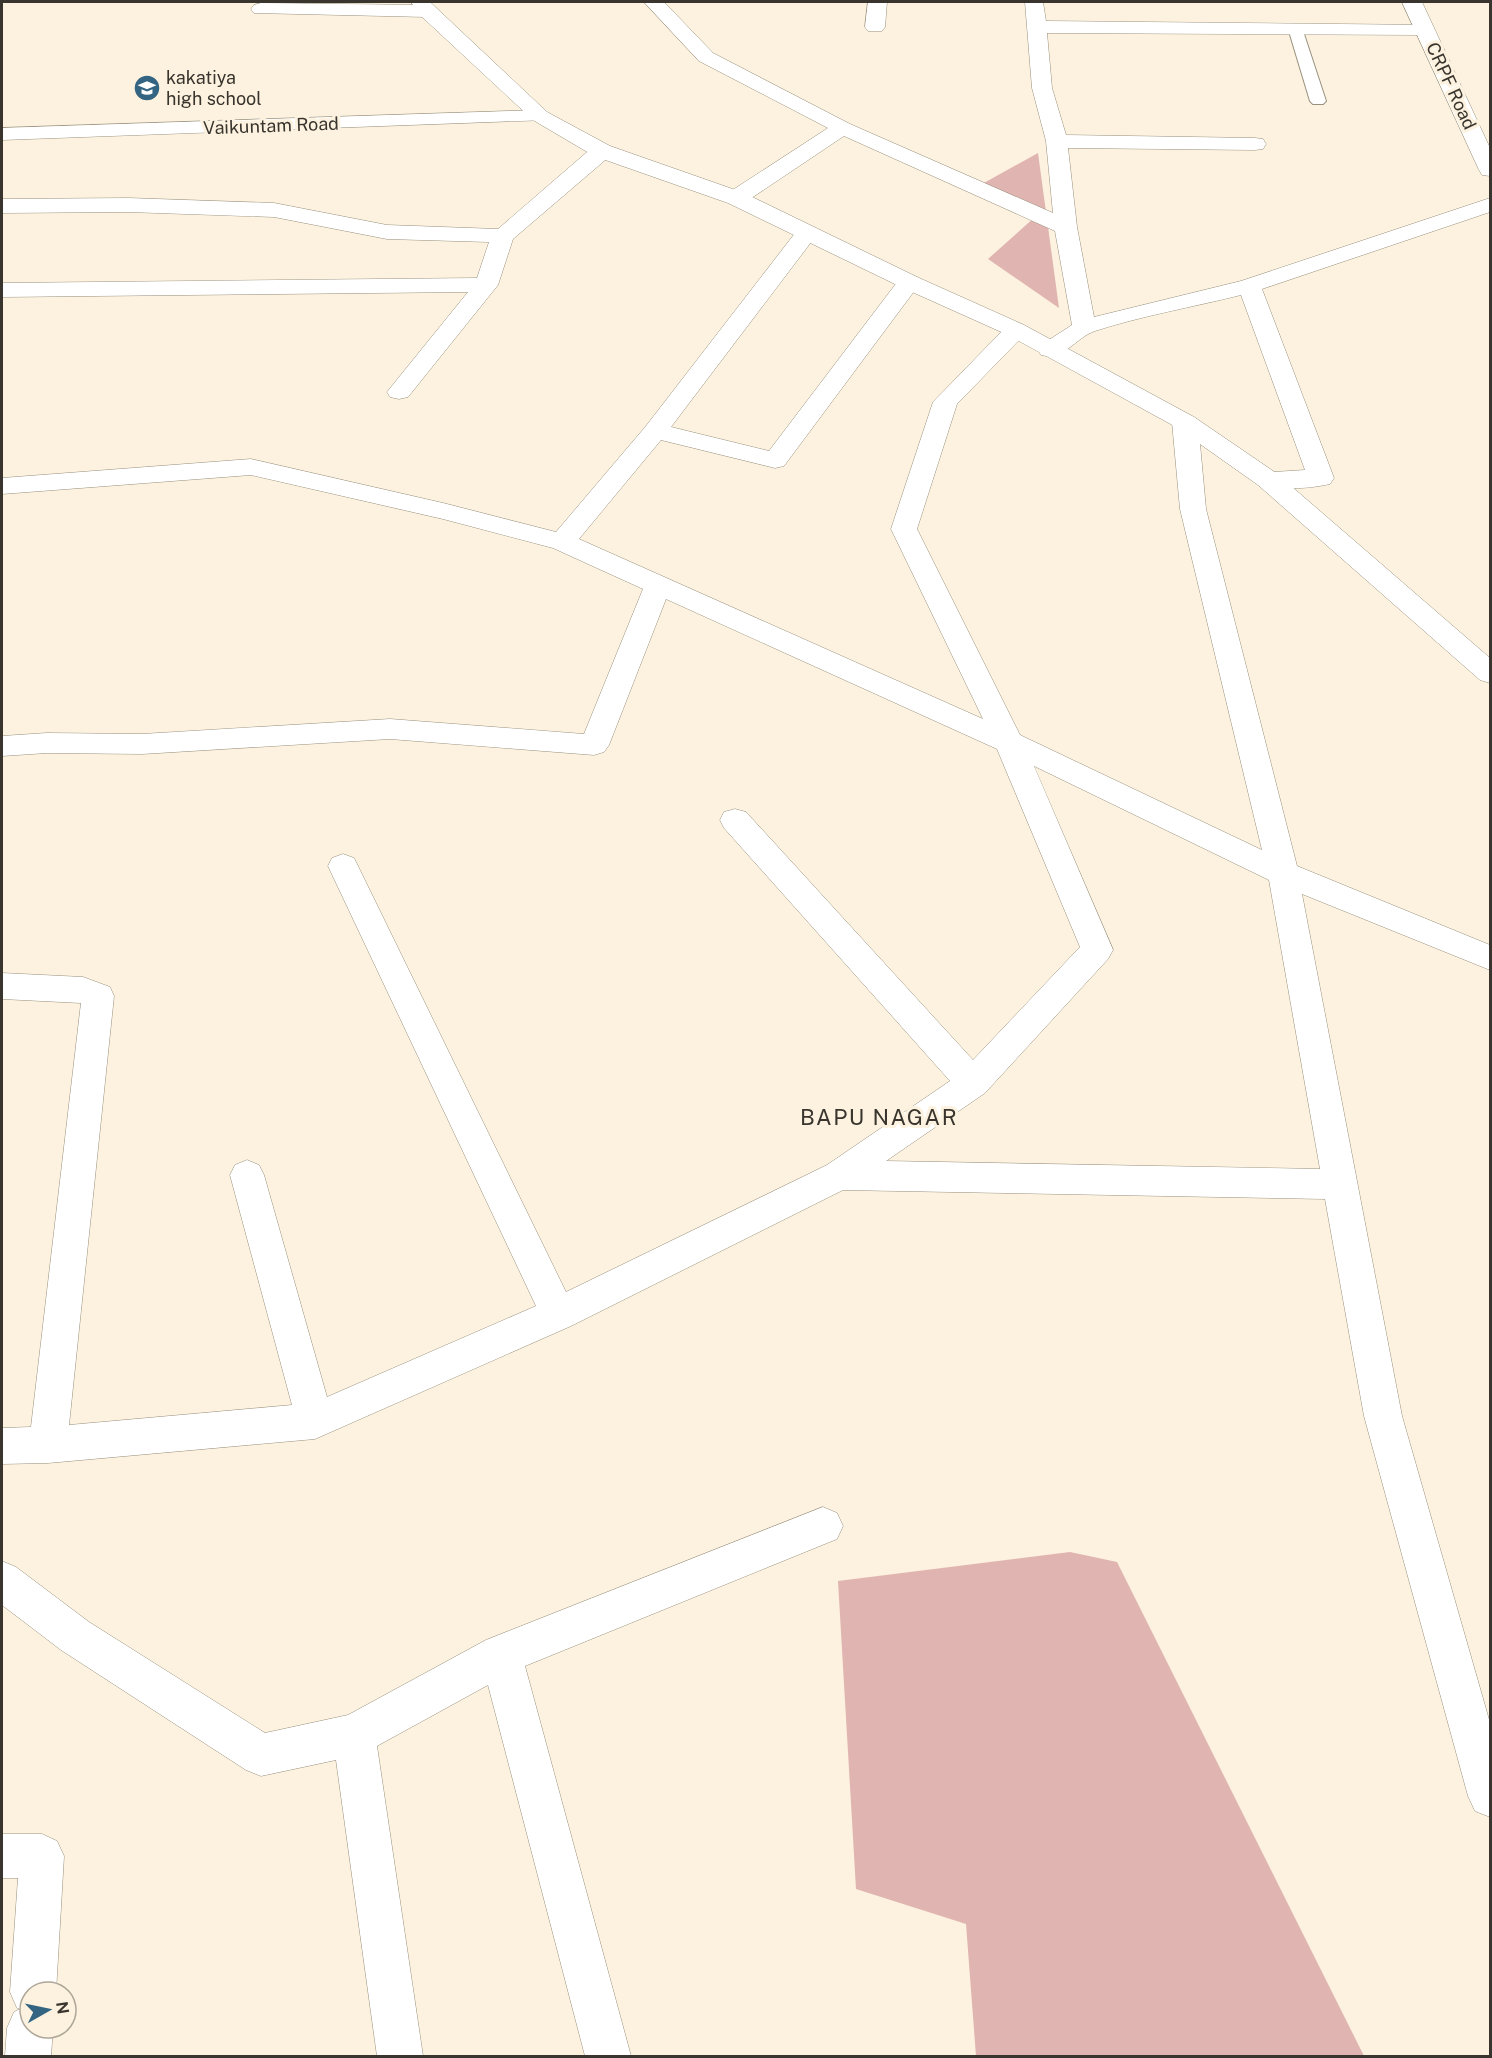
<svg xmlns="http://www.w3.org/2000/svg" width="1492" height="2058" font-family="'Public Sans',sans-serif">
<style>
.green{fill:#e0b4b0}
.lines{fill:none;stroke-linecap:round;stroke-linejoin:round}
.service-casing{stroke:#98907e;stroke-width:2}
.minor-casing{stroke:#98907e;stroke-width:1}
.tertiary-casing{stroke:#98907e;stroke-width:1}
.service{fill:#fff;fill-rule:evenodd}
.minor{fill:#fff;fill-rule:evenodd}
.tertiary{fill:#fff;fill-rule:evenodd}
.labels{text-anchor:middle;stroke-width:6;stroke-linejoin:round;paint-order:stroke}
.far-poi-label{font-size:18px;fill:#39352e;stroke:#fcf2df;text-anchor:start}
.far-street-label{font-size:18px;fill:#39352e;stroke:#fcf2df}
.neighbourhood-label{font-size:22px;letter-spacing:1.5px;fill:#39352e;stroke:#fcf2df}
</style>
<rect width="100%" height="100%" fill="#fcf2df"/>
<!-- green -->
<g class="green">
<path d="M 1038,153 L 1059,308 L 988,259 L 1036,216 L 982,184 Z"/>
<path d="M 1070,1552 L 1117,1562 L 1364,2056 L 976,2056 L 966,1924 L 856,1889 L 838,1581 Z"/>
</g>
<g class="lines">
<defs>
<path id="service" d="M 1295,24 L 1302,28 L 1326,101 L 1323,104 L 1313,104 L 1310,101 L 1288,28 Z"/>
<g id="minor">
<path d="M 644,2 L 664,2 L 713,53 L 850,124 L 1053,213 L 1046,141 L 1032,88 L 1025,2 L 1043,2 L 1046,21 L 1431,25 L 1434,29 L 1431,33 L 1424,35 L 1047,33 L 1052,88 L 1066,135 L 1255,138 L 1263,139 L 1266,144 L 1263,149 L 1255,150 L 1068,148 L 1077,227 L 1094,317 L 1241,281 L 1490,198 L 1490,212 L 1262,289 L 1334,478 L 1330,484 C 1309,489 1279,490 1258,485 L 1254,479 L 1258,473 L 1305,470 L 1241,295 C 1193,307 1141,316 1095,331 C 1075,338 1064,361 1041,355 L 1038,350 L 1041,345 L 1072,325 L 1055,231 L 844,136 L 744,203 L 736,205 L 728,203 L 725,198 L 728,193 L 828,128 L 699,61 Z"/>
<path d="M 868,2 L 887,2 L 885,27 L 882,31 L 868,31 L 865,27 Z"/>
<path d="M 261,3 L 427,5 L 434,7 L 437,11 L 434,15 L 427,17 L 254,13 L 251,9 L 254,5 Z"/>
<path d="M 540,110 L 547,112 L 551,116 L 547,120 L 2,140 L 2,128 Z"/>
<path d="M 602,145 L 610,146 L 613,151 L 610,156 L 513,239 L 498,285 L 408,397 L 399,399 L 390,397 L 387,392 L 468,292 L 2,297 L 2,283 L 477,278 L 489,242 L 387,239 L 274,217 L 128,212 L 2,213 L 2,199 L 128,198 L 274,203 L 387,225 L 498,229 L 594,146 Z"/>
<path d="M 807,226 L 815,228 L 818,233 L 671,427 L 769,451 L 901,277 L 909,275 L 917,277 L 921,282 L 784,466 L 775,468 L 661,440 L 579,539 L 983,719 L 891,529 L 933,402 L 1008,325 L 1016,323 L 1024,325 L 1028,330 L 1024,335 L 957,404 L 917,529 L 1020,735 L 1262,850 L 1180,509 L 1172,422 L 1176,417 L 1185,414 L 1194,417 L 1198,422 L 1206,509 L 1297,866 L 1490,945 L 1490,970 L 1302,894 L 1402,1416 L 1490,1723 L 1490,1817 L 1475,1811 L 1468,1796 L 1364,1416 L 1325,1199 L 843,1190 L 571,1326 L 315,1439 L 48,1463 L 2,1464 L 2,1428 L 31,1427 L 81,1003 L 2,999 L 2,973 L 83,977 L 110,987 L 114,996 L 69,1425 L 292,1405 L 230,1175 L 235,1165 L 247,1160 L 259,1165 L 264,1175 L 327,1397 L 536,1306 L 328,866 L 332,858 L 343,854 L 354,858 L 358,866 L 566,1292 L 827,1165 L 950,1081 L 724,828 L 720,820 L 724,812 L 735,809 L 746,812 L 973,1060 L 1080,947 L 997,749 L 666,599 L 609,745 L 604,752 L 594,755 L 390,739 L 142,754 L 47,753 L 2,756 L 2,736 L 47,733 L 142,734 L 390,719 L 584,734 L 643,589 L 553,548 L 443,519 L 251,475 L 2,494 L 2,478 L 251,459 L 443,503 L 556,532 L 646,426 L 799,228 ZM 1034,766 L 1269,880 L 1320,1169 L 886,1161 L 985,1093 L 1108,959 L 1113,950 Z"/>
<path d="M 823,1507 L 837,1513 L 843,1526 L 837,1539 L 525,1666 L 631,2056 L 585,2056 L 488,1685 L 377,1746 L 423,2056 L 377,2056 L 336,1760 L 261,1776 L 246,1770 L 61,1650 L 2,1605 L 2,1561 L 16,1567 L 89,1622 L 265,1733 L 348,1715 L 486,1640 Z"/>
<path d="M 2,1834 L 42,1834 L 57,1841 L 64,1856 L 56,1992 L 30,1992 L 30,2028 L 53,2028 L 51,2056 L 5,2056 L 7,2028 L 14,2012 L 20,2009 L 17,2008 L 10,1992 L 18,1878 L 2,1878 Z"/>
</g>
<g id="tertiary">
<path d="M 411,2 L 430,2 L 547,112 L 610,146 L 744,193 L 917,277 L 1024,325 L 1194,417 L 1276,473 L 1490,658 L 1490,683 L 1480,680 L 1258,485 L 1176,427 L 1008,335 L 901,287 L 728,203 L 594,156 L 533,120 L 420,15 Z"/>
<path d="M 1402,2 L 1422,2 L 1490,148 L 1490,176 L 1482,175 L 1479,170 Z"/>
</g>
</defs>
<!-- service casing -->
<use href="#service" class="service-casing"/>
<!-- minor casing -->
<use href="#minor" class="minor-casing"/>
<!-- tertiary casing -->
<use href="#tertiary" class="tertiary-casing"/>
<!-- service -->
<use href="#service" class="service"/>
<!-- minor -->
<use href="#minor" class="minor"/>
<!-- tertiary -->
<use href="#tertiary" class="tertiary"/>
</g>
<!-- icons -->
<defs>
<symbol id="university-disc" viewBox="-11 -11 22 22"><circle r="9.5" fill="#336482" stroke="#fcf2df"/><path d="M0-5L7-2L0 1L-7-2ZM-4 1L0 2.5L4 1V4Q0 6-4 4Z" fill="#fff"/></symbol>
</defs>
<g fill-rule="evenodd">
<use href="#university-disc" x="132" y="73" width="30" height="30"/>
</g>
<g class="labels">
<!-- far-poi labels -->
<g class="far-poi-label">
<text x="166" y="84">kakatiya<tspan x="166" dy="21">high school</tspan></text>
</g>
<!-- far-street labels -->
<g class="far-street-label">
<text transform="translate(1451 86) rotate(65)" y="6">CRPF Road</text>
<text transform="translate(271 126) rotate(-2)" y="6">Vaikuntam Road</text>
</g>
<!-- neighbourhood labels -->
<g class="neighbourhood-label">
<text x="879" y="1125">BAPU NAGAR</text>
</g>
</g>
<!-- border -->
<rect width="1492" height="2058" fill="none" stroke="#39352e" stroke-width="6"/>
<!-- north arrow -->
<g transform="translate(48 2010) rotate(81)"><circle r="28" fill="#fcf2df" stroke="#aea698" stroke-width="1.5"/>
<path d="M0-4.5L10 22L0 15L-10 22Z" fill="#336482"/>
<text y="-9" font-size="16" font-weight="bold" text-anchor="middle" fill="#39352e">N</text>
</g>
</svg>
